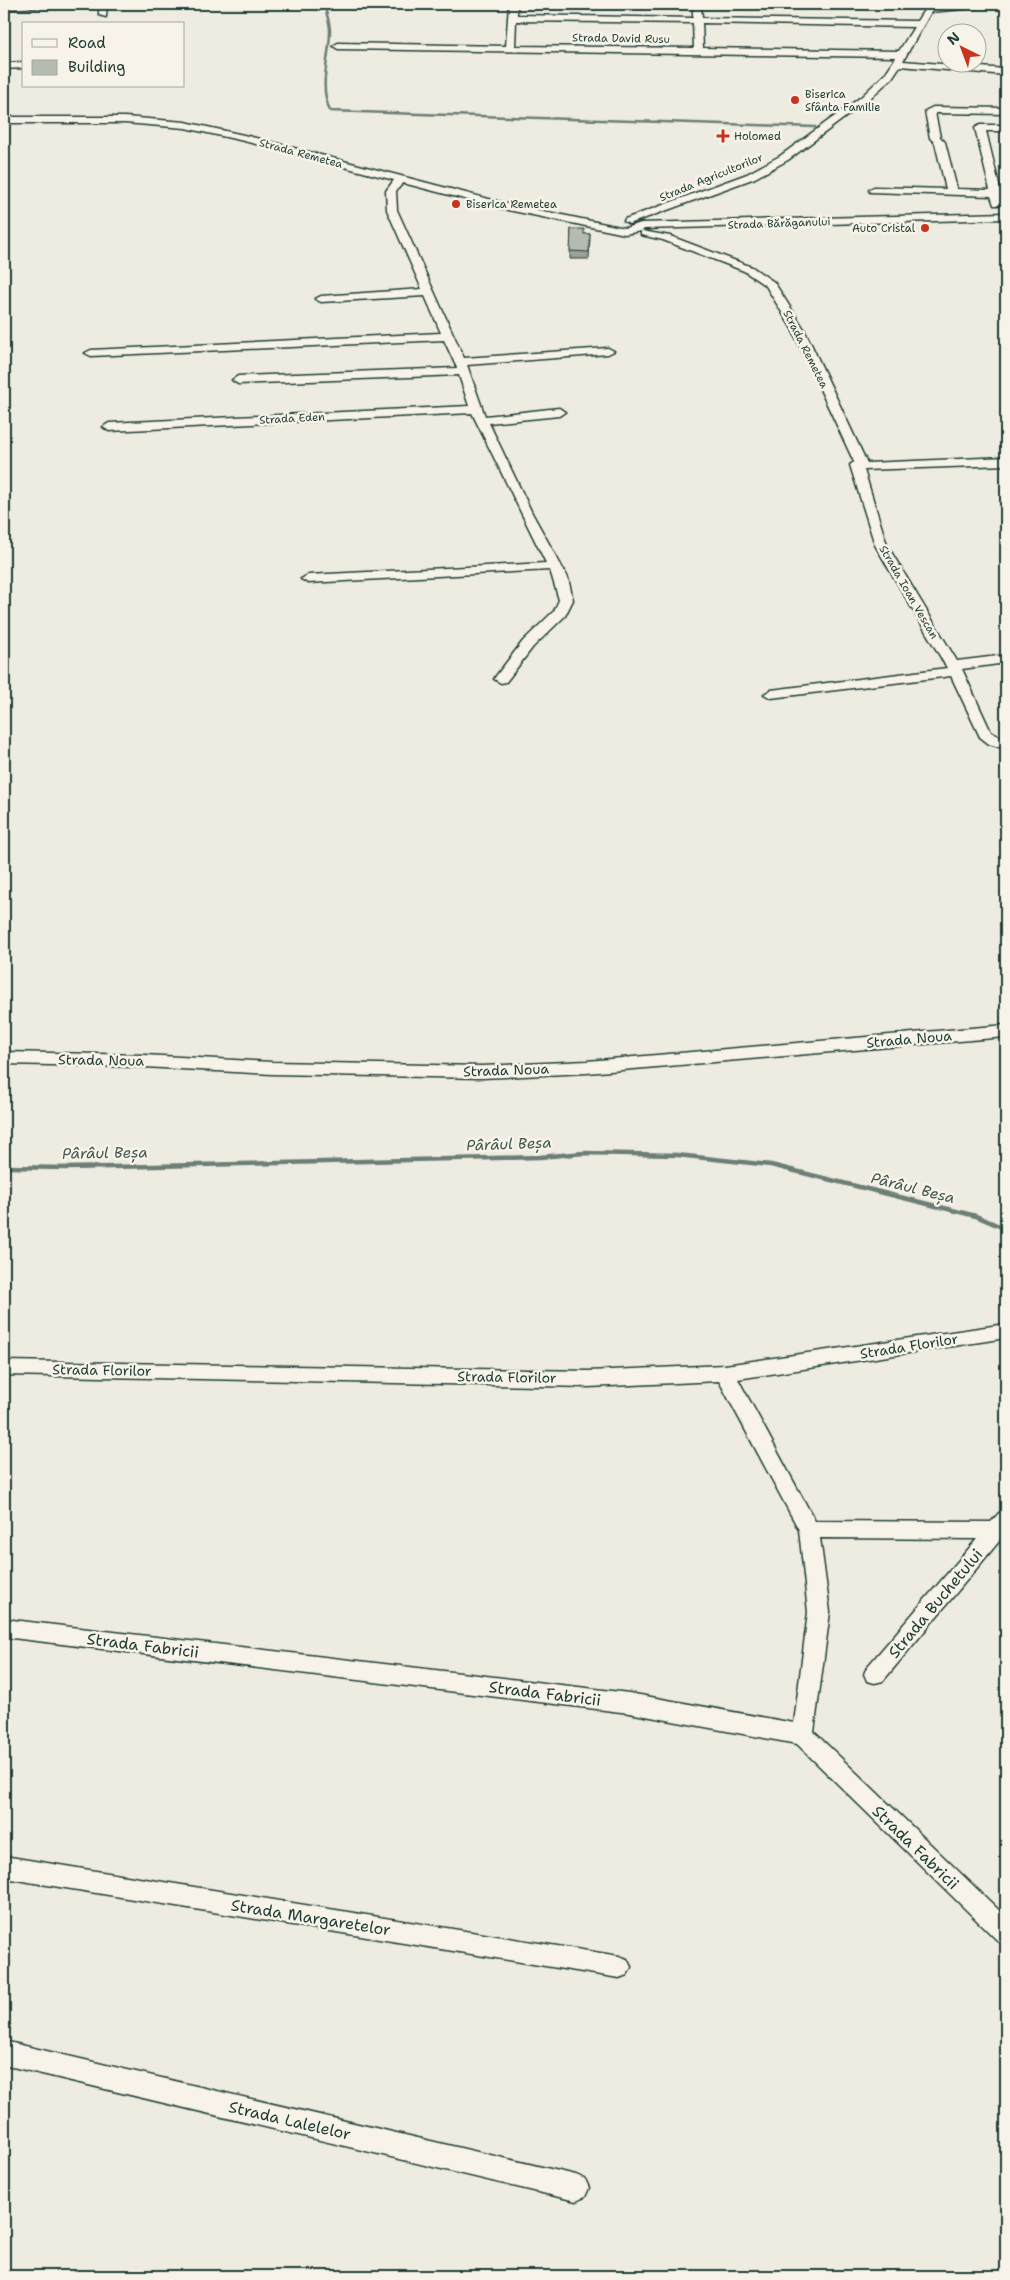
<svg xmlns="http://www.w3.org/2000/svg" width="1010" height="2280" font-family="'Shantell Sans',sans-serif">
<style>
.lines{fill:none;stroke-linecap:round;stroke-linejoin:round}
.stream-far1{stroke:#6c7e74;stroke-width:2.5}
.stream{stroke:#6c7e74;stroke-width:4.5}
.minor-casing{stroke:#1f3d34;stroke-width:3}
.minor{fill:#f7f3e8;fill-rule:evenodd}
.wall{fill:#9ca197;stroke:#1f3d34}
.building{fill:#b5bbb0;stroke:#1f3d34}
.poi-dot{fill:#c8321e;stroke:#f7f3e8;stroke-width:2}
.labels{text-anchor:middle;stroke-width:5;stroke-linejoin:round;paint-order:stroke}
.far-street-label{font-size:11px;fill:#1f3d34;stroke:#f7f3e8}
.far-poi-label{font-size:11px;fill:#1f3d34;stroke:#f7f3e8;text-anchor:start}
.street-label{font-size:14px;fill:#1f3d34;stroke:#f7f3e8}
.water-label{font-size:15px;font-style:italic;fill:#3f584f;stroke:#f7f3e8}
.near-street-label{font-size:16px;fill:#1f3d34;stroke:#f7f3e8}
</style>
<rect width="100%" height="100%" fill="#eeece1"/>
<filter id="ink" filterUnits="userSpaceOnUse"><feTurbulence type="fractalNoise" baseFrequency=".02" numOctaves="2"/><feDisplacementMap in="SourceGraphic" scale="10" xChannelSelector="R" yChannelSelector="G"/><feConvolveMatrix kernelMatrix="1 2 1 2 8 2 1 2 1" color-interpolation-filters="sRGB"/></filter>
<g filter="url(#ink)">
<g class="lines">
<!-- stream-far1 -->
<path class="stream-far1" d="M 324,4 C 326,13 330,21 330,31 C 330,58 318,84 330,111 L 815,127"/>
<!-- stream -->
<path class="stream" d="M 4,1167 L 68,1168 L 540,1157 L 584,1153 L 677,1155 L 771,1165 L 976,1216 L 1006,1229"/>
<defs>
<g id="minor">
<path d="M 4,4 L 43,4 L 39,7 L 4,9 Z"/>
<path d="M 99,4 L 107,4 L 106,17 L 99,15 Z"/>
<path d="M 509,4 L 517,4 L 517,15 L 693,18 L 693,4 L 701,4 L 702,18 L 917,21 L 928,4 L 936,4 L 935,7 L 988,4 L 984,7 L 931,12 L 903,61 L 1006,69 L 1006,75 L 900,66 L 892,78 L 867,101 L 788,160 L 755,178 L 629,224 L 624,221 L 625,219 L 747,174 L 780,156 L 861,97 L 885,74 L 896,57 L 338,49 L 333,46 L 338,43 L 506,46 ZM 516,21 L 693,23 L 694,48 L 515,46 ZM 702,23 L 914,27 L 899,51 L 703,48 Z"/>
<path d="M 24,62 L 24,68 L 4,69 L 4,63 Z"/>
<path d="M 933,107 L 1006,108 L 1006,114 L 935,113 L 940,137 L 945,142 L 957,189 L 990,190 L 975,128 L 980,125 L 1006,125 L 1006,131 L 986,131 L 1001,193 L 1002,205 L 994,205 L 991,196 L 870,192 L 869,190 L 874,187 L 946,189 L 935,143 L 930,138 L 925,111 Z"/>
<path d="M 4,117 L 125,117 L 185,122 L 248,136 L 504,203 L 625,228 L 641,223 L 1006,213 L 1006,219 L 644,229 L 642,231 L 670,236 L 752,267 L 774,282 L 804,329 L 867,463 L 1006,457 L 1006,465 L 864,470 L 887,545 L 957,661 L 1006,655 L 1006,663 L 962,669 L 991,732 L 1006,740 L 1006,749 L 989,744 L 980,737 L 951,676 L 771,698 L 764,694 L 771,690 L 947,668 L 875,545 L 850,465 L 854,462 L 792,329 L 766,286 L 744,271 L 663,240 L 641,235 L 641,231 L 625,234 L 503,209 L 403,183 L 396,191 L 397,210 L 464,358 L 608,348 L 614,351 L 608,354 L 467,365 L 485,416 L 559,408 L 565,412 L 559,416 L 489,423 L 532,513 L 568,578 L 573,600 L 565,616 L 533,647 L 506,682 L 501,683 L 494,679 L 496,676 L 523,641 L 554,611 L 559,600 L 550,570 L 308,583 L 301,579 L 308,575 L 546,563 L 472,413 L 109,431 L 103,427 L 109,423 L 469,406 L 459,375 L 238,384 L 232,380 L 238,376 L 457,368 L 444,340 L 91,356 L 85,353 L 91,350 L 441,333 L 425,296 L 321,302 L 315,299 L 321,296 L 422,289 L 387,210 L 386,191 L 394,180 L 244,141 L 185,128 L 125,123 L 4,123 Z"/>
<path d="M 1006,1025 L 1006,1037 L 587,1073 L 482,1078 L 272,1074 L 144,1067 L 4,1064 L 4,1052 L 144,1055 L 272,1062 L 482,1066 L 587,1061 Z"/>
<path d="M 1006,1324 L 1006,1338 L 738,1379 L 815,1521 L 991,1522 L 999,1513 L 1006,1511 L 1006,1533 L 883,1681 L 875,1683 L 867,1681 L 864,1674 L 867,1667 L 977,1539 L 820,1538 L 830,1612 L 814,1732 L 1006,1917 L 1006,1944 L 998,1941 L 797,1744 L 629,1713 L 4,1637 L 4,1619 L 629,1693 L 794,1723 L 808,1612 L 799,1530 L 719,1381 L 588,1387 L 4,1375 L 4,1361 L 588,1371 L 725,1365 Z"/>
<path d="M 4,1856 L 619,1956 L 627,1959 L 631,1967 L 627,1975 L 619,1978 L 4,1878 Z"/>
<path d="M 4,2041 L 576,2175 L 585,2179 L 589,2188 L 585,2197 L 576,2201 L 4,2065 Z"/>
</g>
</defs>
<!-- minor casing -->
<use href="#minor" class="minor-casing"/>
<!-- minor -->
<use href="#minor" class="minor"/>
</g>
<!-- wall -->
<path class="wall" d="M 571,229 L 584,234 L 590,234 L 589,259 L 570,259 Z"/>
<!-- building -->
<path class="building" d="M 571,229 L 584,229 L 584,234 L 590,234 L 589,252 L 570,251 Z"/>
</g>
<!-- markers -->
<g class="poi-dot">
<circle cx="795" cy="100" r="5"/>
<path d="M720.5 128.5h5v5h5v5h-5v5h-5v-5h-5v-5h5z"/>
<circle cx="456" cy="204" r="5"/>
<circle cx="925" cy="228" r="5"/>
</g>
<g class="labels">
<!-- far-street labels -->
<g class="far-street-label">
<text transform="translate(621 38) rotate(1)" y="4">Strada David Rusu</text>
<text transform="translate(301 153) rotate(15)" y="4">Strada Remetea</text>
<text transform="translate(711 177) rotate(-22)" y="4">Strada Agricultorilor</text>
<text transform="translate(779 223) rotate(-2)" y="4">Strada Bărăganului</text>
<text transform="translate(806 349) rotate(63)" y="4">Strada Remetea</text>
<text transform="translate(292 418) rotate(-3)" y="4">Strada Eden</text>
<text transform="translate(909 592) rotate(60)" y="4">Strada Ioan Vescan</text>
</g>
<!-- far-poi labels -->
<g class="far-poi-label">
<text x="805" y="98">Biserica<tspan x="805" dy="13">Sfânta Familie</tspan></text>
<text x="734" y="140">Holomed</text>
<text x="466" y="208">Biserica Remetea</text>
<text x="915" y="232" text-anchor="end">Auto Cristal</text>
</g>
<!-- street labels -->
<g class="street-label">
<text transform="translate(909 1039) rotate(-5)" y="5">Strada Noua</text>
<text transform="translate(101 1060) rotate(1)" y="5">Strada Noua</text>
<text transform="translate(506 1070) rotate(-2)" y="5">Strada Noua</text>
<text transform="translate(909 1346) rotate(-9)" y="5">Strada Florilor</text>
<text transform="translate(102 1370) rotate(1)" y="5">Strada Florilor</text>
<text transform="translate(507 1377) rotate(1)" y="5">Strada Florilor</text>
</g>
<!-- water labels -->
<g class="water-label">
<text transform="translate(509 1144) rotate(-2)" y="5">Pârâul Beșa</text>
<text transform="translate(105 1153) rotate(-1)" y="5">Pârâul Beșa</text>
<text transform="translate(913 1188) rotate(14)" y="5">Pârâul Beșa</text>
</g>
<!-- near-street labels -->
<g class="near-street-label">
<text transform="translate(935 1603) rotate(-50)" y="6">Strada Buchetului</text>
<text transform="translate(143 1645) rotate(7)" y="6">Strada Fabricii</text>
<text transform="translate(545 1693) rotate(7)" y="6">Strada Fabricii</text>
<text transform="translate(916 1847) rotate(44)" y="6">Strada Fabricii</text>
<text transform="translate(311 1917) rotate(9)" y="6">Strada Margaretelor</text>
<text transform="translate(290 2120) rotate(13)" y="6">Strada Lalelelor</text>
</g>
</g>
<!-- margin -->
<rect width="1010" height="2280" fill="none" stroke="#f7f3e8" stroke-width="20"/>
<rect x="10" y="10" width="990" height="2260" fill="none" stroke="#1f3d34" stroke-width="2" filter="url(#ink)"/>
<!-- legend -->
<rect x="22" y="22" width="162" height="65" fill="#f7f3e8" stroke="#a1aaa0"/>
<rect x="32" y="39" width="25" height="8" fill="#f7f3e8" stroke="#a1aaa0"/>
<text x="68" y="48" font-size="15" fill="#1f3d34">Road</text>
<rect x="32" y="60" width="25" height="15" fill="#b5bbb0" stroke="#a1aaa0"/>
<text x="68" y="72" font-size="15" fill="#1f3d34">Building</text>
<!-- north arrow -->
<g transform="translate(962 48) rotate(318)"><circle r="24" fill="#f7f3e8" stroke="#a1aaa0"/>
<path d="M0-4L9 19L0 12L-9 19Z" fill="#c8321e"/>
<text y="-8" font-size="14" font-weight="bold" text-anchor="middle" fill="#1f3d34">N</text>
</g>
</svg>
